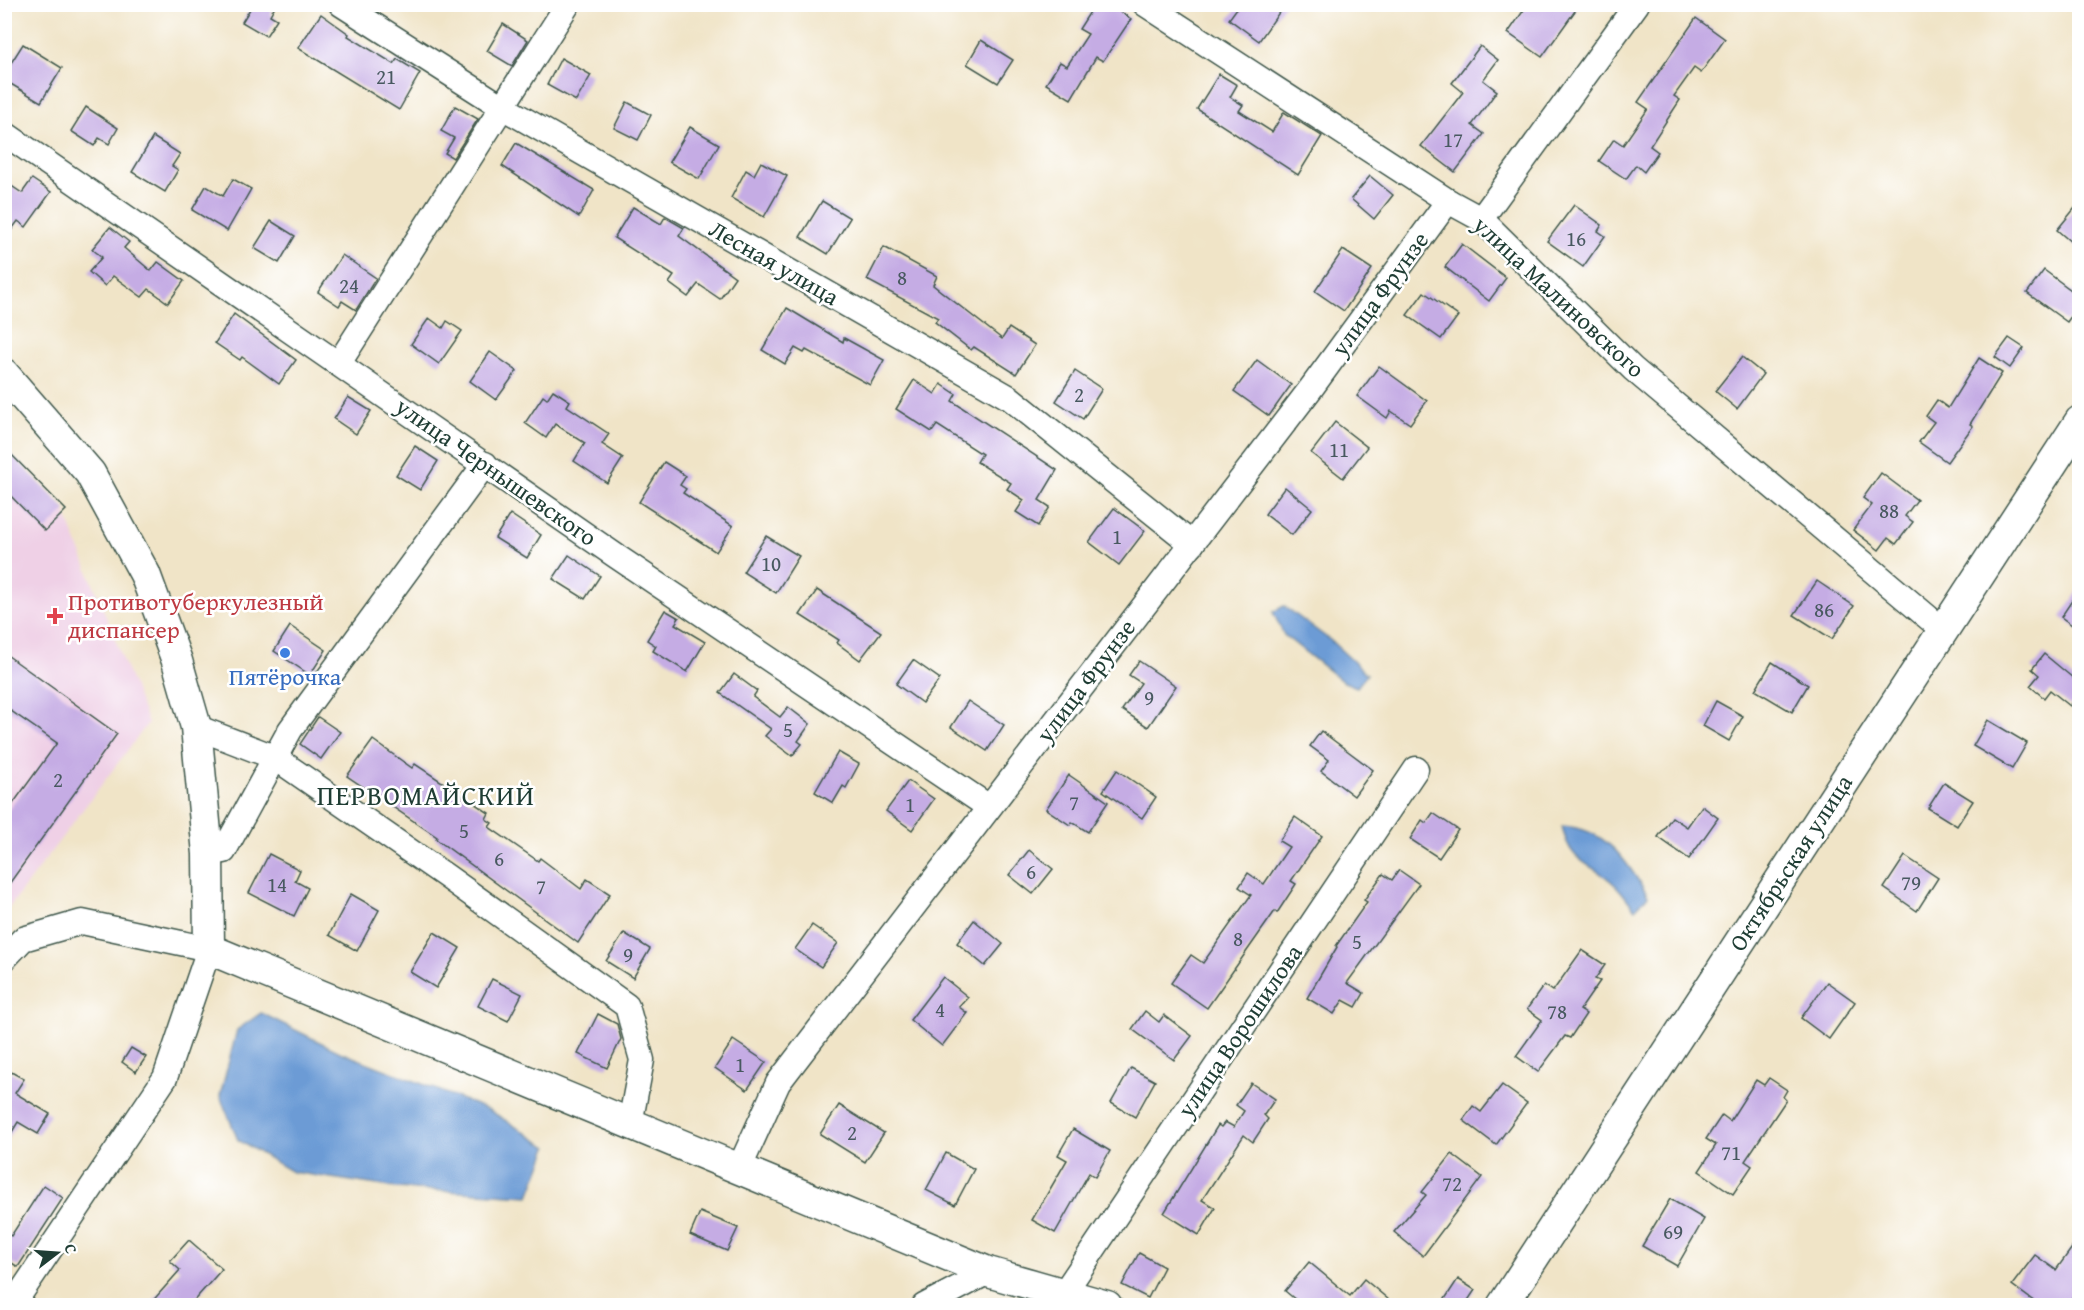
<svg xmlns="http://www.w3.org/2000/svg" width="2084" height="1310" font-family="'Gentium Book Plus',serif">
<style>
.built{fill:#efd0e6}
.water{fill:#6c9bd5;stroke:#466c84;stroke-width:1.5}
.building{fill:#c5ace4}
.lines{fill:none;stroke-linecap:round;stroke-linejoin:round}
.minor-casing{stroke:#3e564a;stroke-width:27}
.tertiary-casing{stroke:#3e564a;stroke-width:33}
.minor{stroke:#fff;stroke-width:24}
.tertiary{stroke:#fff;stroke-width:30}
.health-dot{fill:#e0444e;stroke:#fff;stroke-width:2}
.shop-dot{fill:#3f7fe0;stroke:#fff;stroke-width:2}
.labels{text-anchor:middle;stroke-width:5;stroke-linejoin:round;paint-order:stroke}
.number-label{font-size:21px;fill:#485960}
.street-label{font-size:24px;fill:#1f3d34;stroke:#fff}
.health-label{font-size:24px;fill:#be3a42;stroke:#fff;text-anchor:start}
.shop-label{font-size:24px;fill:#366cbe;stroke:#fff}
.quarter-label{font-size:27px;letter-spacing:1.5px;fill:#1f3d34;stroke:#fff}
</style>
<rect width="100%" height="100%" fill="#fff"/>
<filter id="ink" filterUnits="userSpaceOnUse"><feTurbulence type="fractalNoise" baseFrequency=".0167" numOctaves="2"/><feDisplacementMap in="SourceGraphic" scale="12" xChannelSelector="R" yChannelSelector="G"/><feConvolveMatrix kernelMatrix="1 2 1 2 8 2 1 2 1" color-interpolation-filters="sRGB"/></filter>
<filter id="wash" filterUnits="userSpaceOnUse"><feTurbulence type="fractalNoise" baseFrequency=".008" numOctaves="4" result="noise"/><feDisplacementMap in="SourceGraphic" scale="24" xChannelSelector="R" yChannelSelector="G"/><feGaussianBlur stdDeviation="1.35" result="paint"/><feColorMatrix in="noise" values="0 0 0 0 0 0 0 0 0 0 0 0 0 0 0 0 0 1.4 0 .05"/><feComposite in="paint" operator="in"/></filter>
<g filter="url(#wash)">
<rect width="100%" height="100%" fill="#f0e4c7"/>
<!-- built -->
<path class="built" d="M 4,450 L 64,510 L 148,723 L 5,913 Z"/>
<!-- water -->
<g class="water">
<path d="M 1284,606 L 1330,640 L 1367,674 L 1357,687 L 1342,681 L 1284,635 L 1273,612 Z"/>
<path d="M 1562,826 C 1606,828 1627,861 1648,896 L 1635,909 C 1628,901 1622,891 1614,884 C 1592,862 1570,866 1562,826 Z"/>
<path d="M 261,1013 L 340,1052 L 489,1110 L 548,1147 L 529,1196 L 397,1188 L 292,1172 L 238,1140 L 220,1096 L 237,1030 Z"/>
</g>
<g id="blocks">
<!-- building -->
<g class="building">
<path d="M 253,4 L 276,4 L 270,15 L 277,19 L 266,36 L 242,22 Z"/>
<path d="M 1095,4 L 1109,4 L 1131,19 L 1103,61 L 1096,57 L 1071,99 L 1046,84 L 1060,62 L 1067,66 L 1088,34 L 1079,29 Z"/>
<path d="M 1240,4 L 1285,4 L 1259,41 L 1229,19 Z"/>
<path d="M 1528,4 L 1580,4 L 1542,57 L 1508,33 Z"/>
<path d="M 321,14 L 349,34 L 348,36 L 394,64 L 397,59 L 420,73 L 399,110 L 298,48 Z"/>
<path d="M 1696,18 L 1725,39 L 1701,73 L 1694,68 L 1674,96 L 1680,100 L 1650,146 L 1658,152 L 1644,172 L 1636,165 L 1626,179 L 1599,161 L 1614,139 L 1623,145 L 1648,109 L 1638,102 Z"/>
<path d="M 503,24 L 528,40 L 512,66 L 487,51 Z"/>
<path d="M 981,40 L 1013,60 L 998,83 L 967,64 Z"/>
<path d="M 23,44 L 62,68 L 41,102 L 4,80 L 4,74 Z"/>
<path d="M 1480,46 L 1498,60 L 1483,80 L 1497,91 L 1472,125 L 1484,134 L 1455,172 L 1421,146 L 1463,92 L 1452,83 Z"/>
<path d="M 561,58 L 591,75 L 576,101 L 547,85 Z"/>
<path d="M 1219,74 L 1237,85 L 1230,97 L 1243,105 L 1239,111 L 1272,132 L 1284,112 L 1322,136 L 1298,175 L 1197,109 Z"/>
<path d="M 627,102 L 651,115 L 638,140 L 614,128 Z"/>
<path d="M 455,106 L 478,119 L 453,158 L 445,153 L 454,138 L 441,131 Z"/>
<path d="M 86,107 L 118,128 L 109,144 L 99,138 L 94,146 L 71,131 Z"/>
<path d="M 690,127 L 719,144 L 699,179 L 669,162 Z"/>
<path d="M 153,137 L 180,154 L 172,166 L 178,170 L 165,192 L 132,172 Z"/>
<path d="M 516,143 L 594,190 L 579,217 L 502,166 Z"/>
<path d="M 761,162 L 787,176 L 764,217 L 731,198 L 746,170 L 754,175 Z"/>
<path d="M 1370,176 L 1393,195 L 1374,219 L 1351,199 Z"/>
<path d="M 32,179 L 51,192 L 26,227 L 18,221 L 4,240 L 4,181 L 22,193 Z"/>
<path d="M 233,179 L 251,189 L 227,231 L 192,210 L 206,186 L 223,196 Z"/>
<path d="M 822,201 L 850,218 L 828,254 L 800,237 Z"/>
<path d="M 2079,203 L 2079,249 L 2057,230 Z"/>
<path d="M 1574,205 L 1602,225 L 1598,231 L 1605,236 L 1583,267 L 1547,241 Z"/>
<path d="M 633,207 L 661,224 L 665,217 L 684,228 L 679,236 L 735,277 L 720,299 L 698,284 L 688,297 L 669,283 L 674,276 L 614,238 Z"/>
<path d="M 271,221 L 295,236 L 279,263 L 254,248 Z"/>
<path d="M 110,227 L 129,242 L 124,248 L 151,271 L 158,262 L 184,281 L 168,303 L 149,289 L 142,297 L 113,276 L 105,286 L 89,272 L 102,257 L 92,249 Z"/>
<path d="M 1462,244 L 1506,278 L 1489,301 L 1445,267 Z"/>
<path d="M 884,247 L 937,276 L 933,285 L 1002,339 L 1009,328 L 1035,345 L 1016,374 L 974,347 L 971,350 L 935,322 L 938,318 L 867,280 Z"/>
<path d="M 1343,250 L 1372,269 L 1344,311 L 1315,291 Z"/>
<path d="M 342,255 L 376,278 L 356,310 L 342,301 L 339,306 L 318,292 Z"/>
<path d="M 2044,270 L 2079,296 L 2079,305 L 2067,322 L 2027,293 Z"/>
<path d="M 1424,292 L 1458,316 L 1441,339 L 1407,315 Z"/>
<path d="M 787,308 L 843,342 L 844,338 L 884,360 L 870,385 L 806,350 L 804,353 L 795,348 L 785,364 L 762,350 Z"/>
<path d="M 234,314 L 296,360 L 279,384 L 242,357 L 240,360 L 215,343 Z"/>
<path d="M 429,318 L 443,328 L 447,321 L 462,331 L 439,364 L 411,344 Z"/>
<path d="M 2009,338 L 2024,348 L 2010,368 L 1995,357 Z"/>
<path d="M 490,352 L 517,371 L 496,400 L 470,381 Z"/>
<path d="M 1742,357 L 1763,374 L 1737,409 L 1715,391 Z"/>
<path d="M 1979,358 L 2002,373 L 1970,424 L 1973,426 L 1947,462 L 1919,442 L 1934,422 L 1926,416 L 1937,400 L 1948,408 Z"/>
<path d="M 1257,360 L 1291,385 L 1269,416 L 1234,391 Z"/>
<path d="M 1379,366 L 1427,401 L 1410,424 L 1391,411 L 1387,418 L 1357,396 Z"/>
<path d="M 1075,371 L 1102,389 L 1083,419 L 1056,401 Z"/>
<path d="M 914,380 L 935,394 L 941,384 L 956,394 L 952,401 L 1057,470 L 1039,500 L 1050,507 L 1038,526 L 1016,512 L 1024,500 L 1007,489 L 1011,483 L 977,462 L 982,454 L 937,425 L 932,432 L 896,409 Z"/>
<path d="M 553,390 L 570,401 L 567,406 L 609,434 L 602,444 L 623,458 L 607,483 L 574,461 L 585,443 L 555,424 L 546,438 L 525,423 L 543,396 L 547,399 Z"/>
<path d="M 348,397 L 371,411 L 356,434 L 334,419 Z"/>
<path d="M 1335,422 L 1367,447 L 1343,478 L 1311,453 Z"/>
<path d="M 415,446 L 438,461 L 420,490 L 396,475 Z"/>
<path d="M 4,447 L 66,510 L 45,531 L 4,489 Z"/>
<path d="M 664,462 L 686,476 L 680,485 L 686,489 L 683,493 L 733,526 L 716,552 L 639,502 Z"/>
<path d="M 1881,473 L 1917,500 L 1905,516 L 1913,522 L 1896,544 L 1888,538 L 1879,550 L 1853,530 L 1872,505 L 1863,498 Z"/>
<path d="M 1285,487 L 1312,509 L 1292,535 L 1265,514 Z"/>
<path d="M 1114,508 L 1145,531 L 1119,565 L 1089,542 Z"/>
<path d="M 510,514 L 541,535 L 527,558 L 495,538 Z"/>
<path d="M 766,536 L 799,556 L 776,593 L 743,572 Z"/>
<path d="M 569,555 L 600,576 L 585,599 L 553,579 Z"/>
<path d="M 1817,581 L 1854,606 L 1832,639 L 1794,615 Z"/>
<path d="M 817,590 L 881,632 L 860,660 L 837,643 L 839,640 L 800,615 Z"/>
<path d="M 2079,590 L 2079,630 L 2061,617 Z"/>
<path d="M 665,610 L 679,618 L 675,624 L 705,642 L 687,672 L 653,651 L 656,646 L 647,640 Z"/>
<path d="M 290,626 L 326,650 L 310,675 L 274,651 Z"/>
<path d="M 4,653 L 117,734 L 4,891 L 4,816 L 57,743 L 4,706 Z"/>
<path d="M 2044,654 L 2079,683 L 2079,695 L 2070,706 L 2050,690 L 2044,698 L 2030,686 L 2039,675 L 2032,669 Z"/>
<path d="M 913,660 L 940,679 L 922,703 L 896,684 Z"/>
<path d="M 1139,661 L 1176,686 L 1148,727 L 1122,710 L 1141,683 L 1129,675 Z"/>
<path d="M 1772,662 L 1808,685 L 1792,712 L 1755,690 Z"/>
<path d="M 734,674 L 757,691 L 753,697 L 780,717 L 788,707 L 810,724 L 798,741 L 802,744 L 792,756 L 765,736 L 771,729 L 720,693 Z"/>
<path d="M 968,701 L 1004,725 L 987,751 L 951,727 Z"/>
<path d="M 1716,701 L 1743,716 L 1729,741 L 1703,726 Z"/>
<path d="M 318,717 L 340,732 L 321,759 L 300,744 Z"/>
<path d="M 1988,720 L 2027,743 L 2012,769 L 1973,746 Z"/>
<path d="M 1321,731 L 1373,770 L 1354,796 L 1321,771 L 1329,760 L 1310,746 Z"/>
<path d="M 373,740 L 412,768 L 415,764 L 489,813 L 486,819 L 492,823 L 489,827 L 538,861 L 540,858 L 581,889 L 587,879 L 610,894 L 578,943 L 436,839 L 437,837 L 347,776 Z"/>
<path d="M 838,752 L 859,764 L 846,788 L 843,786 L 833,803 L 815,792 Z"/>
<path d="M 1117,770 L 1156,797 L 1142,818 L 1103,791 Z"/>
<path d="M 1069,775 L 1108,802 L 1088,832 L 1072,822 L 1070,825 L 1046,809 Z"/>
<path d="M 908,781 L 934,799 L 912,830 L 886,811 Z"/>
<path d="M 1944,783 L 1973,801 L 1957,826 L 1928,808 Z"/>
<path d="M 1702,806 L 1718,818 L 1689,859 L 1658,837 L 1672,817 L 1687,827 Z"/>
<path d="M 1433,813 L 1458,830 L 1439,858 L 1410,839 L 1422,820 L 1426,823 Z"/>
<path d="M 1295,817 L 1322,836 L 1291,881 L 1296,884 L 1277,913 L 1275,911 L 1207,1008 L 1171,983 L 1191,955 L 1203,963 L 1251,895 L 1239,887 L 1248,873 L 1264,884 L 1289,847 L 1279,841 Z"/>
<path d="M 1029,850 L 1053,869 L 1033,894 L 1009,875 Z"/>
<path d="M 269,854 L 300,870 L 295,881 L 308,888 L 294,916 L 249,893 Z"/>
<path d="M 1905,856 L 1938,878 L 1917,911 L 1884,888 Z"/>
<path d="M 1399,870 L 1419,884 L 1347,983 L 1364,993 L 1356,1007 L 1343,1000 L 1334,1014 L 1307,998 L 1337,947 L 1336,946 L 1367,902 L 1364,900 L 1383,874 L 1392,880 Z"/>
<path d="M 351,894 L 379,910 L 357,951 L 329,935 Z"/>
<path d="M 974,920 L 1003,944 L 985,966 L 957,943 Z"/>
<path d="M 812,925 L 838,943 L 821,967 L 795,949 Z"/>
<path d="M 434,932 L 460,948 L 436,988 L 410,972 Z"/>
<path d="M 624,933 L 650,949 L 633,978 L 606,961 Z"/>
<path d="M 1582,950 L 1605,965 L 1595,979 L 1600,981 L 1580,1010 L 1586,1014 L 1570,1038 L 1565,1036 L 1538,1072 L 1516,1056 L 1542,1020 L 1527,1009 L 1544,985 L 1553,991 Z"/>
<path d="M 943,977 L 968,997 L 959,1007 L 967,1013 L 942,1046 L 910,1020 Z"/>
<path d="M 492,979 L 522,994 L 508,1021 L 478,1006 Z"/>
<path d="M 1827,982 L 1855,1002 L 1829,1039 L 1801,1018 Z"/>
<path d="M 1145,1011 L 1159,1022 L 1164,1015 L 1192,1036 L 1174,1060 L 1132,1029 Z"/>
<path d="M 598,1014 L 617,1024 L 621,1039 L 607,1068 L 578,1054 Z"/>
<path d="M 733,1040 L 766,1062 L 747,1090 L 715,1068 Z"/>
<path d="M 131,1048 L 146,1057 L 136,1072 L 122,1062 Z"/>
<path d="M 4,1068 L 24,1079 L 15,1093 L 50,1114 L 38,1134 L 18,1122 L 4,1145 Z"/>
<path d="M 1131,1068 L 1155,1081 L 1135,1117 L 1111,1103 Z"/>
<path d="M 1769,1078 L 1787,1090 L 1783,1097 L 1786,1100 L 1745,1161 L 1752,1166 L 1733,1194 L 1699,1171 L 1716,1145 L 1706,1139 L 1722,1115 L 1730,1121 L 1756,1080 L 1764,1085 Z"/>
<path d="M 1251,1083 L 1275,1099 L 1264,1115 L 1268,1119 L 1253,1142 L 1244,1135 L 1202,1200 L 1215,1208 L 1199,1235 L 1164,1213 L 1218,1125 L 1221,1127 L 1225,1122 L 1234,1127 L 1244,1111 L 1236,1105 Z"/>
<path d="M 1502,1085 L 1527,1103 L 1496,1145 L 1463,1120 L 1473,1106 L 1481,1112 Z"/>
<path d="M 839,1105 L 884,1133 L 865,1162 L 820,1134 Z"/>
<path d="M 1073,1129 L 1110,1151 L 1095,1177 L 1089,1173 L 1055,1233 L 1032,1220 L 1067,1160 L 1058,1155 Z"/>
<path d="M 946,1153 L 974,1169 L 955,1205 L 926,1190 Z"/>
<path d="M 1452,1154 L 1482,1177 L 1423,1256 L 1394,1232 L 1426,1195 L 1422,1192 Z"/>
<path d="M 44,1185 L 63,1198 L 18,1267 L 4,1258 L 4,1231 L 11,1236 Z"/>
<path d="M 1670,1199 L 1704,1219 L 1677,1266 L 1642,1246 Z"/>
<path d="M 700,1212 L 738,1228 L 727,1251 L 690,1235 Z"/>
<path d="M 2079,1238 L 2079,1288 L 2067,1305 L 2039,1305 L 2012,1285 L 2035,1255 L 2056,1270 Z"/>
<path d="M 189,1240 L 222,1269 L 190,1305 L 149,1305 L 180,1270 L 170,1261 Z"/>
<path d="M 1139,1253 L 1164,1267 L 1148,1298 L 1122,1285 Z"/>
<path d="M 1309,1262 L 1350,1296 L 1364,1279 L 1395,1305 L 1302,1305 L 1285,1291 Z"/>
<path d="M 1458,1279 L 1475,1290 L 1465,1305 L 1441,1305 Z"/>
</g>
</g>
</g>
<g filter="url(#ink)">
<use href="#blocks" fill-opacity="0" stroke="#3e564a" stroke-width="1.5"/>
<g class="lines">
<defs>
<g id="minor">
<path d="M 341,4 L 504,108 L 1010,398 L 1192,544"/>
<path d="M 1145,4 L 1448,201 L 1481,219 L 1633,369 L 1943,630"/>
<path d="M 4,133 L 616,556 L 989,807"/>
<path d="M 1481,219 L 1637,4"/>
<path d="M 339,363 L 568,4"/>
<path d="M 196,727 L 274,757 L 446,876 L 627,1006 L 642,1060 L 630,1124"/>
<path d="M 208,854 L 224,851 L 290,730 L 485,464"/>
<path d="M 4,959 L 23,939 L 82,922 L 209,949 L 165,1078 L 12,1306"/>
<path d="M 739,1169 L 778,1083 L 1312,387 L 1448,201"/>
<path d="M 1064,1293 L 1416,769"/>
<path d="M 924,1306 L 988,1272"/>
</g>
<g id="tertiary">
<path d="M 4,374 L 90,473 L 145,574 L 177,661 L 196,727 L 208,854 L 209,949 L 988,1272 L 1107,1306"/>
<path d="M 1502,1306 L 2080,421"/>
</g>
</defs>
<!-- minor casing -->
<use href="#minor" class="minor-casing"/>
<!-- tertiary casing -->
<use href="#tertiary" class="tertiary-casing"/>
<!-- minor -->
<use href="#minor" class="minor"/>
<!-- tertiary -->
<use href="#tertiary" class="tertiary"/>
</g>
</g>
<!-- markers -->
<path class="health-dot" d="M52 607h6v6h6v6h-6v6h-6v-6h-6v-6h6z"/>
<circle class="shop-dot" cx="285" cy="653" r="6"/>
<g class="labels">
<!-- number labels -->
<g class="number-label">
<text x="386" y="84">21</text>
<text x="1453" y="147">17</text>
<text x="1576" y="246">16</text>
<text x="902" y="285">8</text>
<text x="349" y="293">24</text>
<text x="1079" y="402">2</text>
<text x="1339" y="457">11</text>
<text x="1889" y="518">88</text>
<text x="1117" y="544">1</text>
<text x="771" y="571">10</text>
<text x="1824" y="617">86</text>
<text x="1149" y="705">9</text>
<text x="788" y="737">5</text>
<text x="58" y="787">2</text>
<text x="1074" y="810">7</text>
<text x="910" y="812">1</text>
<text x="464" y="838">5</text>
<text x="499" y="866">6</text>
<text x="1031" y="879">6</text>
<text x="1911" y="890">79</text>
<text x="277" y="892">14</text>
<text x="541" y="894">7</text>
<text x="1238" y="946">8</text>
<text x="1357" y="949">5</text>
<text x="628" y="962">9</text>
<text x="940" y="1017">4</text>
<text x="1557" y="1019">78</text>
<text x="740" y="1072">1</text>
<text x="852" y="1140">2</text>
<text x="1731" y="1160">71</text>
<text x="1452" y="1191">72</text>
<text x="1673" y="1239">69</text>
</g>
<!-- street labels -->
<g class="street-label">
<text transform="translate(774 263) rotate(30)" y="8">Лесная улица</text>
<text transform="translate(1380 294) rotate(-54)" y="8">улица Фрунзе</text>
<text transform="translate(1559 297) rotate(43)" y="8">улица Малиновского</text>
<text transform="translate(496 472) rotate(35)" y="8">улица Чернышевского</text>
<text transform="translate(1086 681) rotate(-53)" y="8">улица Фрунзе</text>
<text transform="translate(1791 863) rotate(-57)" y="8">Октябрьская улица</text>
<text transform="translate(1240 1031) rotate(-56)" y="8">улица Ворошилова</text>
</g>
<!-- health labels -->
<g class="health-label">
<text x="68" y="610">Противотуберкулезный<tspan x="68" dy="28">диспансер</tspan></text>
</g>
<!-- shop labels -->
<g class="shop-label">
<text x="285" y="685">Пятёрочка</text>
</g>
<!-- quarter labels -->
<g class="quarter-label">
<text x="426" y="805">ПЕРВОМАЙСКИЙ</text>
</g>
</g>
<!-- margin -->
<rect width="2084" height="1310" fill="none" stroke="#fff" stroke-width="24"/>
<!-- north arrow -->
<g transform="translate(57 1253) rotate(73)" stroke="#ffffff" stroke-width="4.5" paint-order="stroke">
<path d="M0-4.5L10 22L0 15L-10 22Z" fill="#1f3d34"/>
<text y="-9" font-size="16" font-weight="bold" text-anchor="middle" fill="#1f3d34">С</text>
</g>
</svg>
